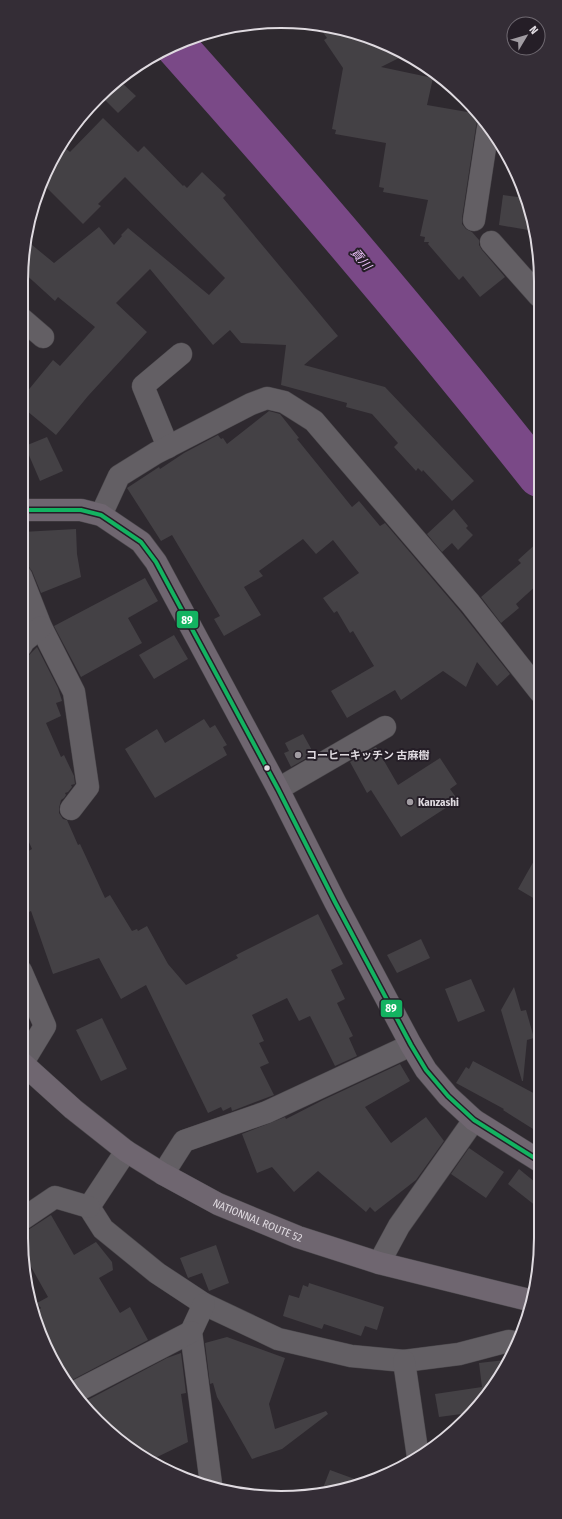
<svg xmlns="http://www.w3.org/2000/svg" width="562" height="1519" font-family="'Fira Sans Condensed','Noto Sans JP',sans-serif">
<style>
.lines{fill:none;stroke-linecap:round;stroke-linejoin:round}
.river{stroke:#7a4987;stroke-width:42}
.building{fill:#444145}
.minor-casing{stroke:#4a474b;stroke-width:23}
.highway-casing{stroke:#4a474b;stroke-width:23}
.minor{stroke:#635f64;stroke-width:22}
.highway{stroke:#6f6670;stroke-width:22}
.bus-1-casing{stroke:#251e27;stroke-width:7}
.bus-1{stroke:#13b361;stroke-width:4}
.poi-dot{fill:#a19ca2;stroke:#251e27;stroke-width:1.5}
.bus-dot{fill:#dfdae0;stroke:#251e27;stroke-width:1.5}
.labels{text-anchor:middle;stroke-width:4;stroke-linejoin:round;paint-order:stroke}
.poi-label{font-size:11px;font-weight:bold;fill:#dfdae0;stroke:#251e27;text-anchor:start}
.street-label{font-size:11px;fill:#dfdae0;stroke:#251e27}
.water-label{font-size:12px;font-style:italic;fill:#ebc0f8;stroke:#251e27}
.rim{fill:none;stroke:#dfdae0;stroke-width:2}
.line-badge{stroke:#251e27;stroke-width:1.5}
.badge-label{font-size:11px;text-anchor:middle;font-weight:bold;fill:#fff}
</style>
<rect width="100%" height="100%" fill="#2e292f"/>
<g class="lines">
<!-- river -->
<path class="river" d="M 177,47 C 302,187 423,329 539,476"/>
</g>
<!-- building -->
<g class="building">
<path d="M 320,28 L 349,30 L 405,55 L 381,67 L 433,78 L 427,105 L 479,114 L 476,126 L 462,218 L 462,224 L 466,229 L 472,232 L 479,240 L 479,245 L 482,250 L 505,277 L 480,297 L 463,276 L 459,280 L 428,244 L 429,242 L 424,242 L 425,237 L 420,236 L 428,200 L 383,192 L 384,188 L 379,187 L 386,143 L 335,134 L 336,130 L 332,129 L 343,68 L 324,40 L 327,38 Z"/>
<path d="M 121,82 L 136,96 L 118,113 L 103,98 Z"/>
<path d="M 103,118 L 138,152 L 144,146 L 183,186 L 184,185 L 187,188 L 202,172 L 226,195 L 223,198 L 338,336 L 304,365 L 385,387 L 474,481 L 452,501 L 423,470 L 422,472 L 418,468 L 416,471 L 394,447 L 398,443 L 372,414 L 346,407 L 347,403 L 281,385 L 286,345 L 241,343 L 230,330 L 213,345 L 150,269 L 116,303 L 147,332 L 88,396 L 56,435 L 21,406 L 21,399 L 53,360 L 60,366 L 95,327 L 58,297 L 55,301 L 22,271 L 26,240 L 54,263 L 99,227 L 114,245 L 122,236 L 121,235 L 128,228 L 209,295 L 225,278 L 125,177 L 98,204 L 101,206 L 83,224 L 44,185 L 63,146 L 70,152 Z"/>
<path d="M 503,195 L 526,198 L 534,231 L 499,225 Z"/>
<path d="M 269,411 L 280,414 L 299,438 L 297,439 L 352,507 L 359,501 L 380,526 L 385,523 L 460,611 L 510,674 L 497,686 L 477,662 L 466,687 L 443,671 L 401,700 L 395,690 L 347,718 L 331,691 L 374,666 L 353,631 L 350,633 L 337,611 L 334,613 L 323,598 L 359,573 L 333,540 L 316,554 L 303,539 L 259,571 L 263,576 L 244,587 L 261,615 L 224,636 L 214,619 L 220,616 L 172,535 L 161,541 L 127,488 L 159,467 L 160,469 L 184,453 L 218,435 L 221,439 L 223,438 L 227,444 Z"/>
<path d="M 47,437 L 63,471 L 40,481 L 25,446 Z"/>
<path d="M 454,509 L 468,526 L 466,528 L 473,535 L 458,550 L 452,543 L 442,552 L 427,534 Z"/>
<path d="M 76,529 L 77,554 L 81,577 L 41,593 L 32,571 L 29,567 L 24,564 L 22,532 Z"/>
<path d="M 539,541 L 540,586 L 538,584 L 516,604 L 519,608 L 501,623 L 481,597 L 521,563 L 518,560 Z"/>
<path d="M 145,578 L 158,601 L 128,618 L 142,643 L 81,677 L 54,626 Z"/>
<path d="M 174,635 L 188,659 L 154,679 L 139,655 Z"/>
<path d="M 37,647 L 58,688 L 62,701 L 56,703 L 61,716 L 46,723 L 61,757 L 64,755 L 74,776 L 75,784 L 71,785 L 72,787 L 68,792 L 65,793 L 66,795 L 64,798 L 61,800 L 59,808 L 59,813 L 63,819 L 67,820 L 78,845 L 80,844 L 105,898 L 110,895 L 132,931 L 137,929 L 138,931 L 147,926 L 168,964 L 186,985 L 238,958 L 236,955 L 318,914 L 343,964 L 331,970 L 345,999 L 337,1003 L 353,1036 L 349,1038 L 357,1056 L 335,1066 L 310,1016 L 299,1021 L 287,998 L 252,1015 L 264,1041 L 259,1043 L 269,1063 L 260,1067 L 274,1095 L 232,1111 L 231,1107 L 223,1111 L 221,1107 L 208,1113 L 146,985 L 121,999 L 99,958 L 53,974 L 31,911 L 21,916 L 21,855 L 32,849 L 21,824 L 21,658 L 27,657 Z"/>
<path d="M 204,719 L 210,728 L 215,725 L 227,745 L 223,747 L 227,755 L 155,798 L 125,749 L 157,729 L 165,743 Z"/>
<path d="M 303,734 L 314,754 L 291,767 L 284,753 L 289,751 L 285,743 Z"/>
<path d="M 376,747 L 398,785 L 440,758 L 457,784 L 450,789 L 458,800 L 401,837 L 371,790 L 367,793 L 350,762 Z"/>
<path d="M 540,850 L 540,902 L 518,889 Z"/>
<path d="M 421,939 L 430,958 L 397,973 L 387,955 Z"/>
<path d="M 471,979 L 485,1011 L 458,1022 L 445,989 Z"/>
<path d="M 514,987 L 521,1011 L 526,1010 L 534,1038 L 527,1040 L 523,1081 L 522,1081 L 501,1010 Z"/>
<path d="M 102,1018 L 127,1069 L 101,1081 L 76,1030 Z"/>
<path d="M 473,1061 L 541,1097 L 541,1134 L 503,1110 L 504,1109 L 456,1083 L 466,1067 L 469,1069 Z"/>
<path d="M 400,1064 L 410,1081 L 365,1107 L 391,1143 L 426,1117 L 444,1141 L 416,1180 L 375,1212 L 370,1207 L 366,1212 L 318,1171 L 294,1192 L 272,1167 L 257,1173 L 242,1134 L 285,1117 L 286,1119 L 323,1100 Z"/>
<path d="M 469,1148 L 504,1172 L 486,1198 L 451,1174 Z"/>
<path d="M 519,1169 L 541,1187 L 541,1210 L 508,1184 Z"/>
<path d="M 51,1215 L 74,1255 L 96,1242 L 112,1262 L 113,1270 L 99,1278 L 120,1313 L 130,1307 L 148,1340 L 70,1381 L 50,1342 L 48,1344 L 35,1322 L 34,1315 L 41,1308 L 37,1303 L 48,1297 L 30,1265 L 26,1267 L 21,1238 L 21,1232 L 28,1230 Z"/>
<path d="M 216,1245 L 229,1283 L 209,1291 L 202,1273 L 188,1278 L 180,1258 Z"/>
<path d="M 309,1283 L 384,1307 L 377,1330 L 365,1326 L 361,1336 L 324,1324 L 322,1329 L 283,1316 L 289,1295 L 299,1298 L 303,1285 L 308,1287 Z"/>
<path d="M 227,1337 L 285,1358 L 269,1404 L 275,1429 L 326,1411 L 328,1414 L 282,1449 L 252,1459 L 217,1397 L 213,1383 L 210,1384 L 205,1343 Z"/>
<path d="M 181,1353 L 186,1393 L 181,1394 L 188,1442 L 149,1461 L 85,1409 L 82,1403 L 167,1358 Z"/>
<path d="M 505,1360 L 487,1396 L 469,1413 L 439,1417 L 435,1394 L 482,1387 L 479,1363 Z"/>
<path d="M 330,1470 L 360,1481 L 332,1493 L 321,1493 Z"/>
</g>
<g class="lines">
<defs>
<g id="minor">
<path d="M 474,220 L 488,128"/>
<path d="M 491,242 L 539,296"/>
<path d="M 21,318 L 43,337"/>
<path d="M 168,447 L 143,386 L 181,354"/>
<path d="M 101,515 L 119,476 L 156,453 L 251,404 L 267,398 L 284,402 L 314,421 L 470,603 L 540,692"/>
<path d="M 21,576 L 41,627 L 74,692 L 88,787 L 71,809"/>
<path d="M 21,646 L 24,641 L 41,627"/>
<path d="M 278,789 L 385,727"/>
<path d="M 21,971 L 45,1026 L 22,1064"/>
<path d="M 126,1151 L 89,1207 L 103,1229 L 157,1273 L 204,1304 L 278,1339 L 351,1356 L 404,1361 L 459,1354 L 509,1341 L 514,1342"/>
<path d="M 163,1174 L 184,1141 L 267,1112 L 411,1045"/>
<path d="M 21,1220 L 55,1197 L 89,1207"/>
<path d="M 379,1263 L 399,1226 L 474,1120"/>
<path d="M 204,1304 L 191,1332 L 211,1484"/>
<path d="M 404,1361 L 418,1457"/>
<path d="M 75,1392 L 191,1332"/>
</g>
<g id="highway">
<path d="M 21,510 L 81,510 L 101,515 L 141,542 L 156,562 L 278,789 L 335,902 L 411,1045 L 426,1070 L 448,1096 L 474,1120 L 541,1162"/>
<path id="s1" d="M 21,1062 L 73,1109 L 126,1151 L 163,1174 L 218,1204 L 298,1237 L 379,1263 L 533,1301"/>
</g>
</defs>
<!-- minor casing -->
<use href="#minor" class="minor-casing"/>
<!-- highway casing -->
<use href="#highway" class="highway-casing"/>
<!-- minor -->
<use href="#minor" class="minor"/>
<!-- highway -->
<use href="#highway" class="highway"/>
<defs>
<path id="bus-1" d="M 21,510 L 81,510 L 101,515 L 141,542 L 156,562 L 278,789 L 335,902 L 411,1045 L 426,1070 L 448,1096 L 474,1120 L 541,1162"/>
</defs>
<!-- bus-1 casing -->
<use href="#bus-1" class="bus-1-casing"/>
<!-- bus-1 -->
<use href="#bus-1" class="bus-1"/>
</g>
<!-- markers -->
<g class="poi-dot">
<circle cx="298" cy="755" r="4"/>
<circle cx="410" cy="802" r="4"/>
</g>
<circle class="bus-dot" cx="267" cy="768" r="3.5"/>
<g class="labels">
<!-- poi labels -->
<g class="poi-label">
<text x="306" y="759">コーヒーキッチン 古麻樹</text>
<text x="418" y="806">Kanzashi</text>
</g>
<!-- street labels -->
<g class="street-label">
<text dy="4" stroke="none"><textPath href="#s1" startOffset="287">NATIONNAL ROUTE 52</textPath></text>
</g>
<!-- water labels -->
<g class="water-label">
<text transform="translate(361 259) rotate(50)" y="4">貢川</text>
</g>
</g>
<!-- crop -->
<path d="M0 0H562V1519H0ZM281 28H281A253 253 0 0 1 534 281V1238A253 253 0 0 1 281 1491H281A253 253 0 0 1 28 1238V281A253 253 0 0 1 281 28Z" fill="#342d36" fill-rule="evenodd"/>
<path class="rim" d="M281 28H281A253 253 0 0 1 534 281V1238A253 253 0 0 1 281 1491H281A253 253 0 0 1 28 1238V281A253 253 0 0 1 281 28Z"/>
<g class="line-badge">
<rect x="176" y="610" width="23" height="19" rx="4" fill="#13b361"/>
<rect x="380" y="999" width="23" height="19" rx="4" fill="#13b361"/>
</g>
<g class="badge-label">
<text x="187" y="624">89</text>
<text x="391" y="1012">89</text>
</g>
<!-- north arrow -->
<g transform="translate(526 36) rotate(52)"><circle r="19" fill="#251e27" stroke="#6f6971"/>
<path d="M0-3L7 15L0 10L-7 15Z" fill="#a19ca2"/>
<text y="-6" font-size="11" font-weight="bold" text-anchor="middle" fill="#dfdae0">N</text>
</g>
</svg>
